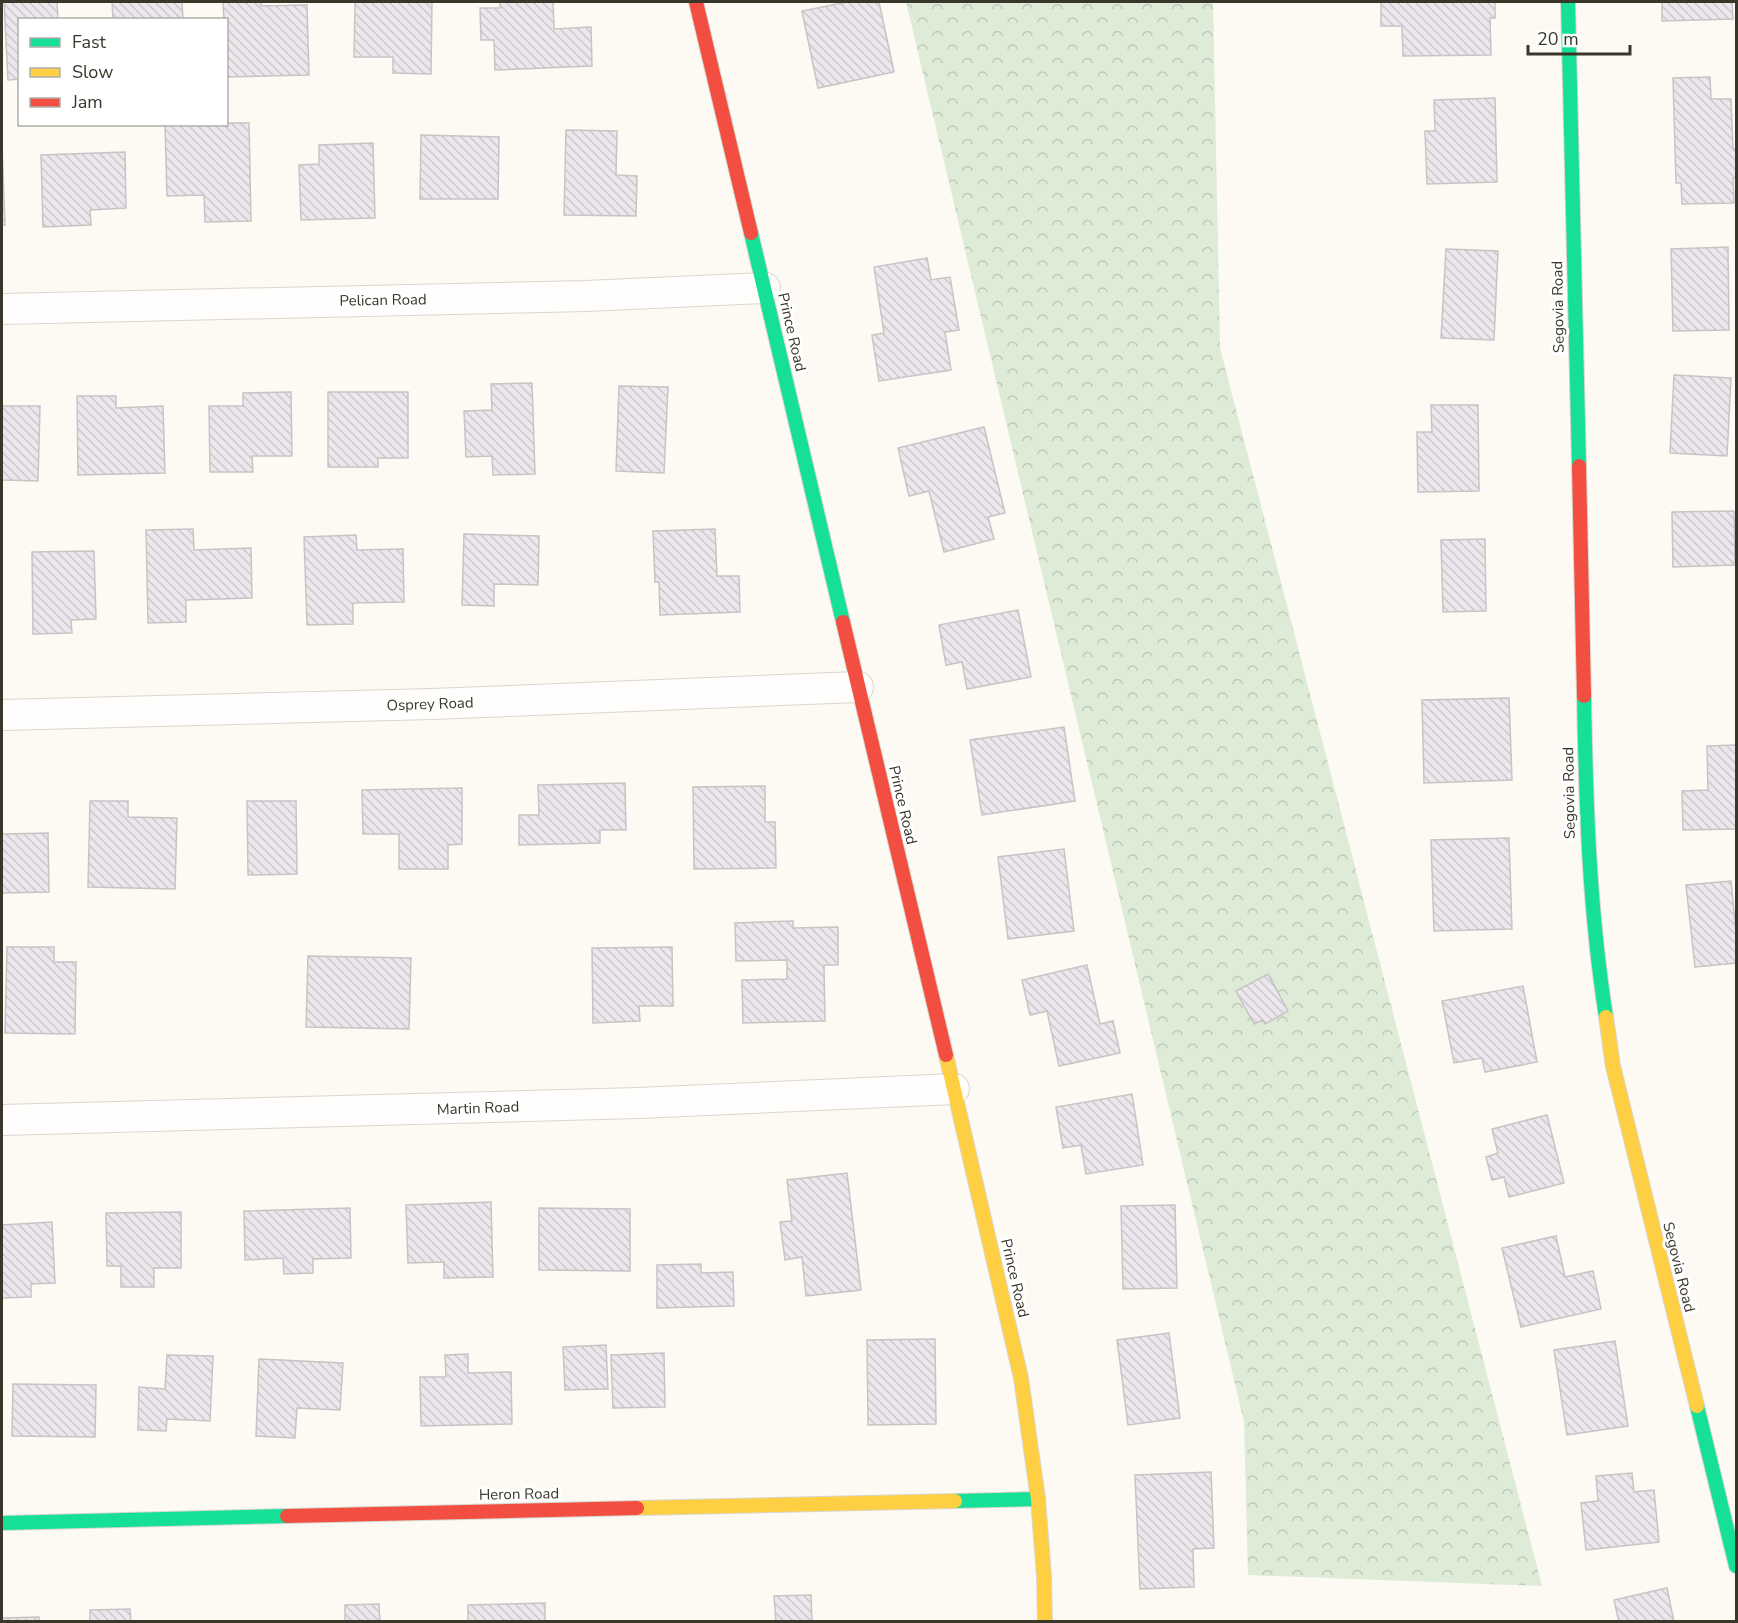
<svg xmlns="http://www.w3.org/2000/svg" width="1738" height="1623" font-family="'Nunito Sans',sans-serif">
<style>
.forest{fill:url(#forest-crowns)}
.building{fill:url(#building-back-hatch);stroke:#c7c4c5;stroke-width:1.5}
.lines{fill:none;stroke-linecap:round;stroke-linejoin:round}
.street-casing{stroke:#d9d7cd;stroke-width:32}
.fast-casing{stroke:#d9d7cd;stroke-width:16}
.slow-casing{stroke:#d9d7cd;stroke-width:16}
.jam-casing{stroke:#d9d7cd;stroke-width:16}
.street{stroke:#fffefd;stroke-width:30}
.fast{stroke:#16e098;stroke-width:14}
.slow{stroke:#ffcf43;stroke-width:14}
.jam{stroke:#f24e42;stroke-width:14}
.labels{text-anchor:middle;stroke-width:6;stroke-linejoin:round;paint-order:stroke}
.street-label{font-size:15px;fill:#39362a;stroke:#fff}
</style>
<defs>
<pattern id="forest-crowns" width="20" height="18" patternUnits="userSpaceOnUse" patternTransform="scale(1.5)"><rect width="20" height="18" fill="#ddebd7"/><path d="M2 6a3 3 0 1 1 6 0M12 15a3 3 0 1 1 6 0" fill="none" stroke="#becab9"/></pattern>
<pattern id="building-back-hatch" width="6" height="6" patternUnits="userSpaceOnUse" patternTransform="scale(1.5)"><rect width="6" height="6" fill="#ece7ed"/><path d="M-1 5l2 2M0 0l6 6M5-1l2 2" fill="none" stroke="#cbc7cb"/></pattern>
</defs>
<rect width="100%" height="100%" fill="#fcfaf2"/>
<!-- forest -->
<path class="forest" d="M 906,2 L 1213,2 L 1220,348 L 1542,1586 L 1248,1575 L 1244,1422 Z"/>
<!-- building -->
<g class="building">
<path d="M 4,2 L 57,2 L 58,20 L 20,20 L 20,79 L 8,80 Z"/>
<path d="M 112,2 L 182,2 L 183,20 L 113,20 Z"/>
<path d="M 223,2 L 261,2 L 261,6 L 307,5 L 309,75 L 226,77 L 226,20 L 224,20 Z"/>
<path d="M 355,2 L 432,2 L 431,74 L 393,73 L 393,57 L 354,57 Z"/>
<path d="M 500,2 L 553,2 L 554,29 L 591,27 L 592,66 L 495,70 L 494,40 L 481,40 L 480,8 L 500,8 Z"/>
<path d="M 847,2 L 879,2 L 894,72 L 818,88 L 802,11 Z"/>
<path d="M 1381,2 L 1495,2 L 1495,18 L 1490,18 L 1491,55 L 1403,56 L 1402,26 L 1381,26 Z"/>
<path d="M 1662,2 L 1732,2 L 1733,19 L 1662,21 Z"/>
<path d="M 1710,77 L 1711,99 L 1731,99 L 1733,149 L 1736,149 L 1736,178 L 1733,178 L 1734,203 L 1682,204 L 1681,183 L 1676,183 L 1673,78 Z"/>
<path d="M 1495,98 L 1497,182 L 1427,184 L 1425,131 L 1435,131 L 1434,100 Z"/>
<path d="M 226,123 L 249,123 L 251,221 L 205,222 L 204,195 L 167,196 L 165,125 Z"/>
<path d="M 566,130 L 617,131 L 616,175 L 637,176 L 636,216 L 564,215 Z"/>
<path d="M 421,135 L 499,137 L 498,199 L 420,199 Z"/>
<path d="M 373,143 L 375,218 L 301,220 L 299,165 L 319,164 L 319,145 Z"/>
<path d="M 2,144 L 5,225 L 2,225 Z"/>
<path d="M 125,152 L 126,208 L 90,210 L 91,225 L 43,227 L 41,155 Z"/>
<path d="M 1728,247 L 1729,330 L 1673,331 L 1671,249 Z"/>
<path d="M 1446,249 L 1498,251 L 1494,340 L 1441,338 Z"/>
<path d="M 927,258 L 931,280 L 950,277 L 959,330 L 945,332 L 951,370 L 879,381 L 872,335 L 884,333 L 874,267 Z"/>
<path d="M 1674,375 L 1731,378 L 1727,456 L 1670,453 Z"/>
<path d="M 532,383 L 535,474 L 493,475 L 492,456 L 466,457 L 464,411 L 492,410 L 491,384 Z"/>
<path d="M 619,386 L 668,387 L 664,473 L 616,471 Z"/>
<path d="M 291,392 L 292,456 L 252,456 L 253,472 L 210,472 L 209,406 L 243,406 L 243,393 Z"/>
<path d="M 328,392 L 408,392 L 408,458 L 378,458 L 378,467 L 328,467 Z"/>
<path d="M 77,396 L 116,396 L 116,408 L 163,406 L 165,473 L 78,475 Z"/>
<path d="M 1431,405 L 1478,405 L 1479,491 L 1418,492 L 1417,432 L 1432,432 Z"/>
<path d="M 2,406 L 40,406 L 38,481 L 2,480 Z"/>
<path d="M 984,427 L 1005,513 L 988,517 L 994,539 L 944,552 L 929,491 L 909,496 L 898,448 Z"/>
<path d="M 1734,511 L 1735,565 L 1673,567 L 1672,512 Z"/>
<path d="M 193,529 L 194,550 L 251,548 L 252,598 L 186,600 L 186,622 L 148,623 L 146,530 Z"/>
<path d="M 715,529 L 717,576 L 739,576 L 740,612 L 660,615 L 659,582 L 655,582 L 653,531 Z"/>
<path d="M 464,534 L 539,536 L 538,585 L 494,584 L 494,606 L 462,605 Z"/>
<path d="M 356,535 L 357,550 L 403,549 L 404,602 L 353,603 L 353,624 L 307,625 L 304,537 Z"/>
<path d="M 1485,539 L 1486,611 L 1443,612 L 1441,540 Z"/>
<path d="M 94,551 L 96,619 L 71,620 L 72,633 L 33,634 L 32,552 Z"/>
<path d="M 1018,610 L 1031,677 L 967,689 L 962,662 L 946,665 L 939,625 Z"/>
<path d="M 1509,698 L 1512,780 L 1424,783 L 1422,700 Z"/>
<path d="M 1064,727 L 1075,801 L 982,815 L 970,740 Z"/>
<path d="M 1736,745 L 1736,829 L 1683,830 L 1682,791 L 1708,790 L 1707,746 Z"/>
<path d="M 625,783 L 626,830 L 600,830 L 600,843 L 519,845 L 519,815 L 539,815 L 538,785 Z"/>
<path d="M 765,786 L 765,822 L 775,822 L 776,868 L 694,869 L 693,787 Z"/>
<path d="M 462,788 L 462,844 L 448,845 L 448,869 L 399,869 L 399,834 L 363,834 L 362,790 Z"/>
<path d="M 90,801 L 128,801 L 128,817 L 177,818 L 175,889 L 88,887 Z"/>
<path d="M 247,801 L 296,801 L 297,874 L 248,875 Z"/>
<path d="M 48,833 L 49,892 L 2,893 L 2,834 Z"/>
<path d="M 1509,838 L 1512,929 L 1434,931 L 1431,840 Z"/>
<path d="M 1064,849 L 1074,931 L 1008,939 L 998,857 Z"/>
<path d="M 1731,881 L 1736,933 L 1736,963 L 1695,967 L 1686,885 Z"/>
<path d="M 793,921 L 793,928 L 838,927 L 838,965 L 824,965 L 825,1021 L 743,1023 L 742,980 L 787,979 L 787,960 L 736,961 L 735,923 Z"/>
<path d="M 7,947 L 54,947 L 54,962 L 76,962 L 75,1034 L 5,1033 Z"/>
<path d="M 672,947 L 673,1006 L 639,1006 L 640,1021 L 593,1023 L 592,948 Z"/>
<path d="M 308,956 L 411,958 L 409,1029 L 306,1027 Z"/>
<path d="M 1087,965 L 1100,1024 L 1113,1021 L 1120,1053 L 1059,1066 L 1047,1011 L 1030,1015 L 1022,980 Z"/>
<path d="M 1268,974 L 1288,1011 L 1265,1024 L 1263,1020 L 1254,1024 L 1236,991 Z"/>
<path d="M 1523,986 L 1537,1062 L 1485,1072 L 1482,1058 L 1454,1063 L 1442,1001 Z"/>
<path d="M 1132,1094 L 1143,1165 L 1086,1174 L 1081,1145 L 1063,1148 L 1056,1107 Z"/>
<path d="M 1547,1115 L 1564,1183 L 1509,1197 L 1504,1177 L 1492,1180 L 1486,1157 L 1498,1153 L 1492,1129 Z"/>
<path d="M 847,1173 L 861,1290 L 806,1296 L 802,1257 L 785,1260 L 780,1222 L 792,1221 L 787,1180 Z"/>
<path d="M 491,1202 L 493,1277 L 444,1278 L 444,1262 L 408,1263 L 406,1205 Z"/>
<path d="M 1175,1205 L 1177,1288 L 1123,1289 L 1121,1206 Z"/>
<path d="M 350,1208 L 351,1258 L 313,1259 L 313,1273 L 284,1274 L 283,1258 L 245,1260 L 244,1211 Z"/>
<path d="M 539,1208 L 630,1209 L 630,1271 L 539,1270 Z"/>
<path d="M 181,1212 L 181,1268 L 154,1268 L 154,1287 L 121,1287 L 121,1266 L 107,1266 L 106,1213 Z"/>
<path d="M 52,1222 L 55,1283 L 31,1284 L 31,1297 L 2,1298 L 2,1225 Z"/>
<path d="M 1556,1236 L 1565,1277 L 1593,1271 L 1601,1309 L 1521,1327 L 1502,1248 Z"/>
<path d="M 701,1264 L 701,1273 L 733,1272 L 734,1306 L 657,1308 L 657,1265 Z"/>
<path d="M 1169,1333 L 1180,1418 L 1128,1425 L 1117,1340 Z"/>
<path d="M 935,1339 L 936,1424 L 868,1425 L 867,1340 Z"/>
<path d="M 1615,1341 L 1628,1426 L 1567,1435 L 1554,1350 Z"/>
<path d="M 606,1345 L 608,1389 L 565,1390 L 563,1347 Z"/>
<path d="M 664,1353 L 665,1407 L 613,1408 L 611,1355 Z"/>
<path d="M 468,1354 L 468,1373 L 511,1372 L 512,1424 L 421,1426 L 420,1377 L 446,1377 L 445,1355 Z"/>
<path d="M 167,1355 L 213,1356 L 210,1421 L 167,1419 L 166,1431 L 138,1430 L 139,1387 L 165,1389 Z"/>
<path d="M 259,1359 L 343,1363 L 340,1410 L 297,1408 L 295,1438 L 256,1436 Z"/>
<path d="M 13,1384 L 96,1385 L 95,1437 L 12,1436 Z"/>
<path d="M 1211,1472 L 1214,1548 L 1193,1549 L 1194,1587 L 1140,1589 L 1135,1475 Z"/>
<path d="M 1632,1473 L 1634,1492 L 1654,1490 L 1659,1542 L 1586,1550 L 1581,1503 L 1598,1501 L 1596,1476 Z"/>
<path d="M 1667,1588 L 1674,1622 L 1619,1622 L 1614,1600 Z"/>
<path d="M 811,1595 L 812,1622 L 776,1622 L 774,1596 Z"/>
<path d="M 545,1603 L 545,1622 L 468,1622 L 468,1605 Z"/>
<path d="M 379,1604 L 380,1622 L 345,1622 L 345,1605 Z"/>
<path d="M 130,1609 L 131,1622 L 90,1622 L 90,1610 Z"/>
<path d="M 39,1617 L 39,1622 L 2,1622 L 2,1618 Z"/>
</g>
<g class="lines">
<defs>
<g id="street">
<path d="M 2,309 L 586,296 L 765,288"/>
<path d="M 2,715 L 432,704 L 858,687"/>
<path d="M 2,1120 L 638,1103 L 954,1089"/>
</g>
<g id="fast">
<path d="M 1568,2 L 1579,466"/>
<path d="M 751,233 L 843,622"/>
<path d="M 1584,696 C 1586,805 1589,908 1606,1017"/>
<path d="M 1697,1406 L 1736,1566"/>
<path d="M 955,1501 L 1038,1499"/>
<path d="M 2,1523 L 287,1516"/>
</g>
<g id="slow">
<path d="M 1606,1017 L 1613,1066 L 1697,1406"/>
<path d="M 946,1055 L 1021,1378 L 1038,1499 L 1044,1576 L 1045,1622"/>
<path d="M 637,1508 L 955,1501"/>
</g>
<g id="jam">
<path d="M 696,2 L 751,233"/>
<path d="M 1579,466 L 1584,696"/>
<path d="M 843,622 L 946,1055"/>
<path d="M 287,1516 L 637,1508"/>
</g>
</defs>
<!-- street casing -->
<use href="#street" class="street-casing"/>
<!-- fast casing -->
<use href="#fast" class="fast-casing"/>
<!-- slow casing -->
<use href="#slow" class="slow-casing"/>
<!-- jam casing -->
<use href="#jam" class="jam-casing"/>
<!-- street -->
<use href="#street" class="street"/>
<!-- fast -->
<use href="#fast" class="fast"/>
<!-- slow -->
<use href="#slow" class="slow"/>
<!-- jam -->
<use href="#jam" class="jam"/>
</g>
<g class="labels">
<!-- street labels -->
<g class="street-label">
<text transform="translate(383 300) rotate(-1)" y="5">Pelican Road</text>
<text transform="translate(1558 307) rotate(-91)" y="5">Segovia Road</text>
<text transform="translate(792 332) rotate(77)" y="5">Prince Road</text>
<text transform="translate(430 704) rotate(-2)" y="5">Osprey Road</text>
<text transform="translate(1569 793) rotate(-91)" y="5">Segovia Road</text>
<text transform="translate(903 805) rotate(77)" y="5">Prince Road</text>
<text transform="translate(478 1108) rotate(-2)" y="5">Martin Road</text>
<text transform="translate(1679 1267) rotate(76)" y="5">Segovia Road</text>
<text transform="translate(1015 1278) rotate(77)" y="5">Prince Road</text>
<text transform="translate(519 1494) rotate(-1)" y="5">Heron Road</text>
</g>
</g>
<!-- border -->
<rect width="1738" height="1623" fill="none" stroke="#39362a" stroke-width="6"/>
<!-- legend -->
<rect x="18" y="18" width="210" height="108" fill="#ffffff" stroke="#b0afaa" stroke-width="1.5"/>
<rect x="30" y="38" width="30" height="9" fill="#16e098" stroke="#b0afaa" stroke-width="1.5"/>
<text x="72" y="48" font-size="18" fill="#39362a">Fast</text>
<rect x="30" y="68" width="30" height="9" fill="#ffcf43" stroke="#b0afaa" stroke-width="1.5"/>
<text x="72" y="78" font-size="18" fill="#39362a">Slow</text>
<rect x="30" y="98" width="30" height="9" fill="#f24e42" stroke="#b0afaa" stroke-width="1.5"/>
<text x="72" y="108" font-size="18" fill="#39362a">Jam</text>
<!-- scale -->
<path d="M1528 45v9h102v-9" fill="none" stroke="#39362a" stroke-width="3"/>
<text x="1537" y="45" font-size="18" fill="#39362a" stroke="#ffffff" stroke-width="4.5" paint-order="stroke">20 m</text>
</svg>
